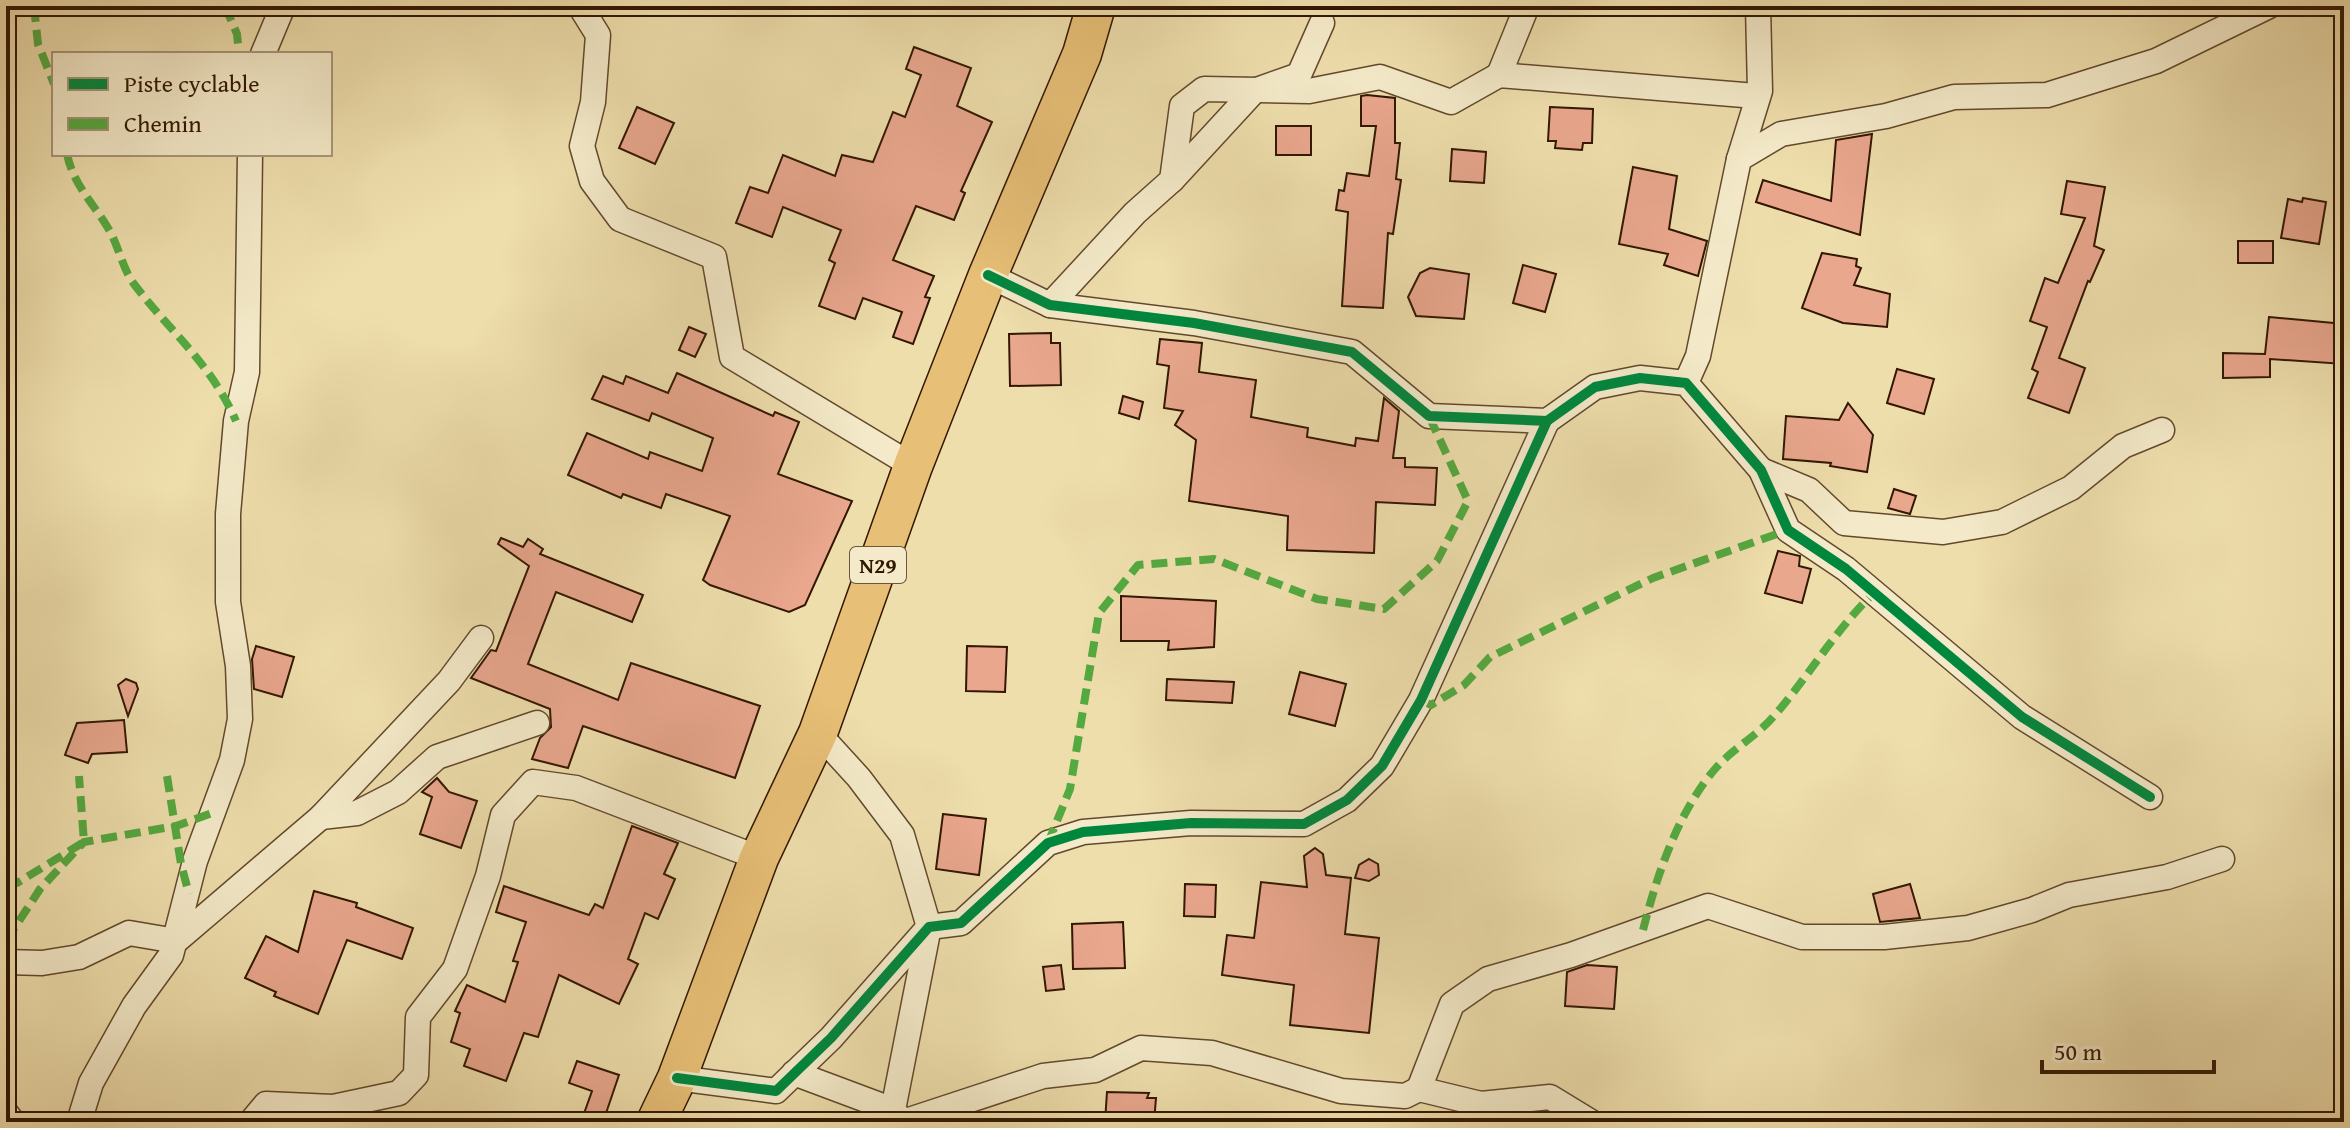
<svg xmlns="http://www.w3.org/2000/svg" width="2350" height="1128" font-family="'Gentium Book Plus',serif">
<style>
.building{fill:#e9a78e;stroke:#331702;stroke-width:2}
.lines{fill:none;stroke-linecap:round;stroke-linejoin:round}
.street-casing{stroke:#62492c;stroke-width:27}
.primary-casing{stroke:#331702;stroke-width:41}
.street{stroke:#f4eac9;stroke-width:24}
.primary{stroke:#e7bf76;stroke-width:38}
.quiet{stroke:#54a940;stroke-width:8;stroke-dasharray:16 8;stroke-linecap:butt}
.cycleway-casing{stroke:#f4eac9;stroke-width:15}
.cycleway{stroke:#00873e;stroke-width:10}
.labels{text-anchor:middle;stroke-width:7;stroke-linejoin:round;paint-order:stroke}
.shield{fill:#f4eac9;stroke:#6d563e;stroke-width:2}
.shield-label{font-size:22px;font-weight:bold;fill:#331702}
</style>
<rect width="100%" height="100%" fill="#eedeac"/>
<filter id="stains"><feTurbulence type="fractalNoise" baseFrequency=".0025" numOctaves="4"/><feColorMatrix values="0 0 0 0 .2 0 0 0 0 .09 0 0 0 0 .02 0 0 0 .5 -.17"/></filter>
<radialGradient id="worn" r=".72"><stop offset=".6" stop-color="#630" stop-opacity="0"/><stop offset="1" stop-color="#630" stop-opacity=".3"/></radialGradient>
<!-- building -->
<g class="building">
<path d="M 914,47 L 971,68 L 957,106 L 992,122 L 961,191 L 965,193 L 954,220 L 916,206 L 893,260 L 934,276 L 925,297 L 930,298 L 913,344 L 893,337 L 902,312 L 863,298 L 855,319 L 819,306 L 835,263 L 829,260 L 841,230 L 783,207 L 772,237 L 736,223 L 750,187 L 768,193 L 783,155 L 835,176 L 842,155 L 873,162 L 893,112 L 905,117 L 921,75 L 906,69 Z"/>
<path d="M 1367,95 L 1395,98 L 1395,143 L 1400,143 L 1396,179 L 1401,180 L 1393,234 L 1388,233 L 1383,308 L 1342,306 L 1348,212 L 1336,210 L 1339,190 L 1344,191 L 1347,173 L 1369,176 L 1376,126 L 1361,126 L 1361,96 Z"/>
<path d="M 637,107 L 674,123 L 655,164 L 619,148 Z"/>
<path d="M 1550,107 L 1593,109 L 1592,143 L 1583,143 L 1582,150 L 1555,148 L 1556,141 L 1548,141 Z"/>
<rect x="1276" y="126" width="35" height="29"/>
<path d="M 1872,134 L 1860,235 L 1756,202 L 1763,180 L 1831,201 L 1836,140 Z"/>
<path d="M 1452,149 L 1486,152 L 1484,183 L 1450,181 Z"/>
<path d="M 1633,167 L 1677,176 L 1669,229 L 1707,241 L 1698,276 L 1664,265 L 1668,254 L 1619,244 Z"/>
<path d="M 2067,181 L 2105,187 L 2094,246 L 2104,250 L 2090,282 L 2088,281 L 2059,358 L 2085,368 L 2069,413 L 2028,398 L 2038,372 L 2032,369 L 2047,327 L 2030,321 L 2045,278 L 2058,283 L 2085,218 L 2061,214 Z"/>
<path d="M 2303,198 L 2326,202 L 2319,244 L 2281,238 L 2288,199 L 2302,202 Z"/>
<rect x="2238" y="241" width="35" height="22"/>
<path d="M 1822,253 L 1857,259 L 1856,266 L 1861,268 L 1854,285 L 1890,294 L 1887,327 L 1843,323 L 1802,308 Z"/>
<path d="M 1523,265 L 1556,274 L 1545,312 L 1513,303 Z"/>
<path d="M 1430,268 L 1469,274 L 1464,319 L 1416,316 L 1408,297 L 1420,273 Z"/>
<path d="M 2269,317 L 2344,324 L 2344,364 L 2270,359 L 2270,377 L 2223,378 L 2223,353 L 2265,354 Z"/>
<path d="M 689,327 L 706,334 L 695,357 L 679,350 Z"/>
<path d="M 1051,333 L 1051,343 L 1060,343 L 1061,385 L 1010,386 L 1009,334 Z"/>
<path d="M 1160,339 L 1202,343 L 1199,372 L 1256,380 L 1251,417 L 1308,428 L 1307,437 L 1355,446 L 1356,438 L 1378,441 L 1384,398 L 1399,411 L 1393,458 L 1405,458 L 1405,467 L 1437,468 L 1435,505 L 1376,502 L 1374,553 L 1287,550 L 1288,516 L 1189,501 L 1196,440 L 1175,425 L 1183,411 L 1164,408 L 1169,366 L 1157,364 Z"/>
<path d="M 1897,369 L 1934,379 L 1924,414 L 1887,403 Z"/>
<path d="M 677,373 L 773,416 L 775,412 L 799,422 L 778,474 L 852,501 L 805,605 L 789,612 L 710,585 L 703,580 L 730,516 L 666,494 L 661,508 L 623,494 L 621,498 L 568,475 L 587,433 L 648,459 L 650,452 L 702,471 L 713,438 L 652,413 L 649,421 L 592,399 L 603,376 L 623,384 L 626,376 L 668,393 Z"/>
<path d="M 1123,396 L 1143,402 L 1139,419 L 1119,413 Z"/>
<path d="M 1848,403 L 1873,435 L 1867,472 L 1830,466 L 1831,463 L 1783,459 L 1786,416 L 1839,420 Z"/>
<path d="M 1894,489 L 1916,496 L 1910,514 L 1888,508 Z"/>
<path d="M 501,538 L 523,547 L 528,539 L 543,549 L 540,554 L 643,595 L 632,622 L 556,592 L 528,664 L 618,700 L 631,663 L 760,706 L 735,778 L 583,726 L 568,768 L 532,759 L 540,738 L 551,727 L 550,709 L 471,678 L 491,650 L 496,651 L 529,566 L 498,544 Z"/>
<path d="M 1778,551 L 1800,556 L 1799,566 L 1811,569 L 1802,603 L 1765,593 Z"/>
<path d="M 1121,596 L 1216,601 L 1214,647 L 1168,650 L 1169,641 L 1121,641 Z"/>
<path d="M 256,646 L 294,657 L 282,697 L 254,689 L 252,659 Z"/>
<path d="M 967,646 L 1007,647 L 1005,692 L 966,691 Z"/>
<path d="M 1300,672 L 1346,684 L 1335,726 L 1289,714 Z"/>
<path d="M 126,679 L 136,683 L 138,689 L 128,716 L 118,685 Z"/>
<path d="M 1167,679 L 1234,682 L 1232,703 L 1166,700 Z"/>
<path d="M 124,720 L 127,752 L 92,754 L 88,763 L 65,755 L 77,723 Z"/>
<path d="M 437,778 L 449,792 L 477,801 L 461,848 L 420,834 L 432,797 L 422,792 Z"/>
<path d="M 943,814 L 986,819 L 979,875 L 936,869 Z"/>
<path d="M 632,826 L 678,843 L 664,874 L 675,879 L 658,919 L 645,913 L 628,959 L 638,964 L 619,1004 L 559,975 L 538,1037 L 524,1033 L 506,1081 L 464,1066 L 470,1049 L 451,1042 L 460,1013 L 455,1011 L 467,985 L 505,1002 L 518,962 L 513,961 L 526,922 L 496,912 L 504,886 L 589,915 L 595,904 L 603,908 Z"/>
<path d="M 1315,848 L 1323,854 L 1326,875 L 1351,878 L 1345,934 L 1379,938 L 1369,1033 L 1290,1025 L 1294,985 L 1222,975 L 1227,935 L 1254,938 L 1261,882 L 1307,887 L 1304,856 Z"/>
<path d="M 1369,859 L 1378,864 L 1379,875 L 1369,881 L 1355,878 L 1359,865 Z"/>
<path d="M 1185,884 L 1216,885 L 1215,917 L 1184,916 Z"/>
<path d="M 1910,884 L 1920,918 L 1880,922 L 1873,894 Z"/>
<path d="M 314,891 L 357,903 L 356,907 L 413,928 L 402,959 L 347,940 L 318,1014 L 274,996 L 276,992 L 245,978 L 266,936 L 298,952 Z"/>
<path d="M 1123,922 L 1125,968 L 1073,969 L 1072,924 Z"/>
<path d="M 1061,965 L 1064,989 L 1046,991 L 1043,967 Z"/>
<path d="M 1587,965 L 1617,967 L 1614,1009 L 1565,1006 L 1567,972 Z"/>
<path d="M 577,1061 L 619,1075 L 603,1122 L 581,1122 L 592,1091 L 569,1083 Z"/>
<path d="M 1107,1092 L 1149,1093 L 1147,1098 L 1156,1098 L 1154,1122 L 1105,1122 Z"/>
</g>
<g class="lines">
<defs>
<g id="street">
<path d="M 580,6 L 598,35 L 593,102 L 582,146 L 592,181 L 620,219 L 714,257 L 732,357 L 913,466"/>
<path d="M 263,54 L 283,6"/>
<path d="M 1499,75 L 1527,6"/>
<path d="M 1739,159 L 1760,91 L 1758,6"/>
<path d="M 1172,180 L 1254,91 L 1299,75 L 1322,23"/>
<path d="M 988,275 L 1050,305 L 1194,323 L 1352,352 L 1429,416 L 1547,421 L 1595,387 L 1640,378 L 1686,383 L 1761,470 L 1788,530 L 1846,569 L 2022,717 L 2150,797"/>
<path d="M 1050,305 L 1135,213 L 1172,180 L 1182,106 L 1204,89 L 1309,91 L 1380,77 L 1451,102 L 1499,75 L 1756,96"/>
<path d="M 1686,383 L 1698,356 L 1739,159 L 1781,134 L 1886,116 L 1954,97 L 2047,95 L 2156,61 L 2269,6"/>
<path d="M 1761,470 L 1809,490 L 1844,523 L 1943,532 L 2002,522 L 2071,488 L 2123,446 L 2162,430"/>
<path d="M 818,733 L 859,778 L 902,835 L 929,927 L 893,1110 L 903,1122"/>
<path d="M 321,817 L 357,813 L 398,792 L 437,757 L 537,723"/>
<path d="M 6,962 L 42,963 L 79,957 L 129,933 L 176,941 L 321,817 L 449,681 L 481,638"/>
<path d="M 794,1073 L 893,1110"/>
<path d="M 677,1078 L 776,1091 L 831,1038 L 929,927 L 961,923 L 1048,843 L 1083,832 L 1191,823 L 1304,824 L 1347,800 L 1382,766 L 1421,700 L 1547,421"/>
<path d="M 1419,1089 L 1452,1004 L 1488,979 L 1571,955 L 1708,906 L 1802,937 L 1884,937 L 1968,928 L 2032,910 L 2069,895 L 2167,877 L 2222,859"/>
<path d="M 6,1113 L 13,1122"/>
<path d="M 79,1122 L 91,1083 L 134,1006 L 171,955 L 195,861 L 232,760 L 240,719 L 238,666 L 228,602 L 228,514 L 236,421 L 247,372 L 250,154"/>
<path d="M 251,1122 L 266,1104 L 333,1107 L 399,1093 L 416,1075 L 418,1017 L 455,969 L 488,876 L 503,815 L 533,782 L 576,788 L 759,858"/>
<path d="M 903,1122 L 1043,1076 L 1095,1070 L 1141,1048 L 1212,1053 L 1341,1091 L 1405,1096 L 1419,1089 L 1481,1104 L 1550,1097 L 1591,1122"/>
</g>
<path id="primary" d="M 656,1122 L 677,1078 L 759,858 L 818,733 L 913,466 L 988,275 L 1082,54 L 1096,6"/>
</defs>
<!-- street casing -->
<use href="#street" class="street-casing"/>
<!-- primary casing -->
<use href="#primary" class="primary-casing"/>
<!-- street -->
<use href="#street" class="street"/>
<!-- primary -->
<use href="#primary" class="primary"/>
<!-- quiet -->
<g class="quiet">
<path d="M 34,6 L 38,44 L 54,84"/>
<path d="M 225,6 L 237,34 L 239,54"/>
<path d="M 67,154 C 73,184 93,203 108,228 C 119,246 122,268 134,284 C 171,333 210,362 236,421"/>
<path d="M 1421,700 L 1431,705 L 1464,685 L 1490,657 L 1653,578 L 1788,530"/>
<path d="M 167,776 L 181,864 L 189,894"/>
<path d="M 1048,843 L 1070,789 L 1099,613 L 1138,565 L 1214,559 L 1317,599 L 1384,609 L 1437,561 L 1468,501 L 1429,416"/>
<path d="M 6,886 L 17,883 L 84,842 L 79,776"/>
<path d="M 1643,930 C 1657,875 1678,812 1715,769 C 1732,749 1757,736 1774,716 C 1809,676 1835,630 1874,593"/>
<path d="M 6,941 L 40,889 L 84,842 L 176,826 L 212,813"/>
</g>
<defs>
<g id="cycleway">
<path d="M 988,275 L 1050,305 L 1194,323 L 1352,352 L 1429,416 L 1547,421 L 1595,387 L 1640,378 L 1686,383 L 1761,470 L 1788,530 L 1846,569 L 2022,717 L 2150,797"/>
<path d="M 677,1078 L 776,1091 L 831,1038 L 929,927 L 961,923 L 1048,843 L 1083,832 L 1191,823 L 1304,824 L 1347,800 L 1382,766 L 1421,700 L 1547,421"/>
</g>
</defs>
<!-- cycleway casing -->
<use href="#cycleway" class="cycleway-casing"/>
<!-- cycleway -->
<use href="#cycleway" class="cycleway"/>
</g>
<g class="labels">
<!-- shield labels -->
<rect class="shield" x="850" y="547" width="56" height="36" rx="6"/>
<g class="shield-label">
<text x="878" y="573">N29</text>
</g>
</g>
<!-- margin -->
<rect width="2350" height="1128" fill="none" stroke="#eedeac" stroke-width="32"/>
<rect x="8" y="8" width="2334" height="1112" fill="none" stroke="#331702" stroke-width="4"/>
<rect x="16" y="16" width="2318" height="1096" fill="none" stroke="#331702" stroke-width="2"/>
<!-- legend -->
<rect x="52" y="52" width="280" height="104" fill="#f4eac9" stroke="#a79679" stroke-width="2"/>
<rect x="68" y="78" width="40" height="12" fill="#00873e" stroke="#a79679" stroke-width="2"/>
<text x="124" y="92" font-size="24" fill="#331702">Piste cyclable</text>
<rect x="68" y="118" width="40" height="12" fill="#54a940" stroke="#a79679" stroke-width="2"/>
<text x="124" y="132" font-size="24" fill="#331702">Chemin</text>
<!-- scale -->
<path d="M2042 1060v12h172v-12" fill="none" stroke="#331702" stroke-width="4"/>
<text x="2054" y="1060" font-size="24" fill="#331702" stroke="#f4eac9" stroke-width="6" paint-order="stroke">50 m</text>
<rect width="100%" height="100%" filter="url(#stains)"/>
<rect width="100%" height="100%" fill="url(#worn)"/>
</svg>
